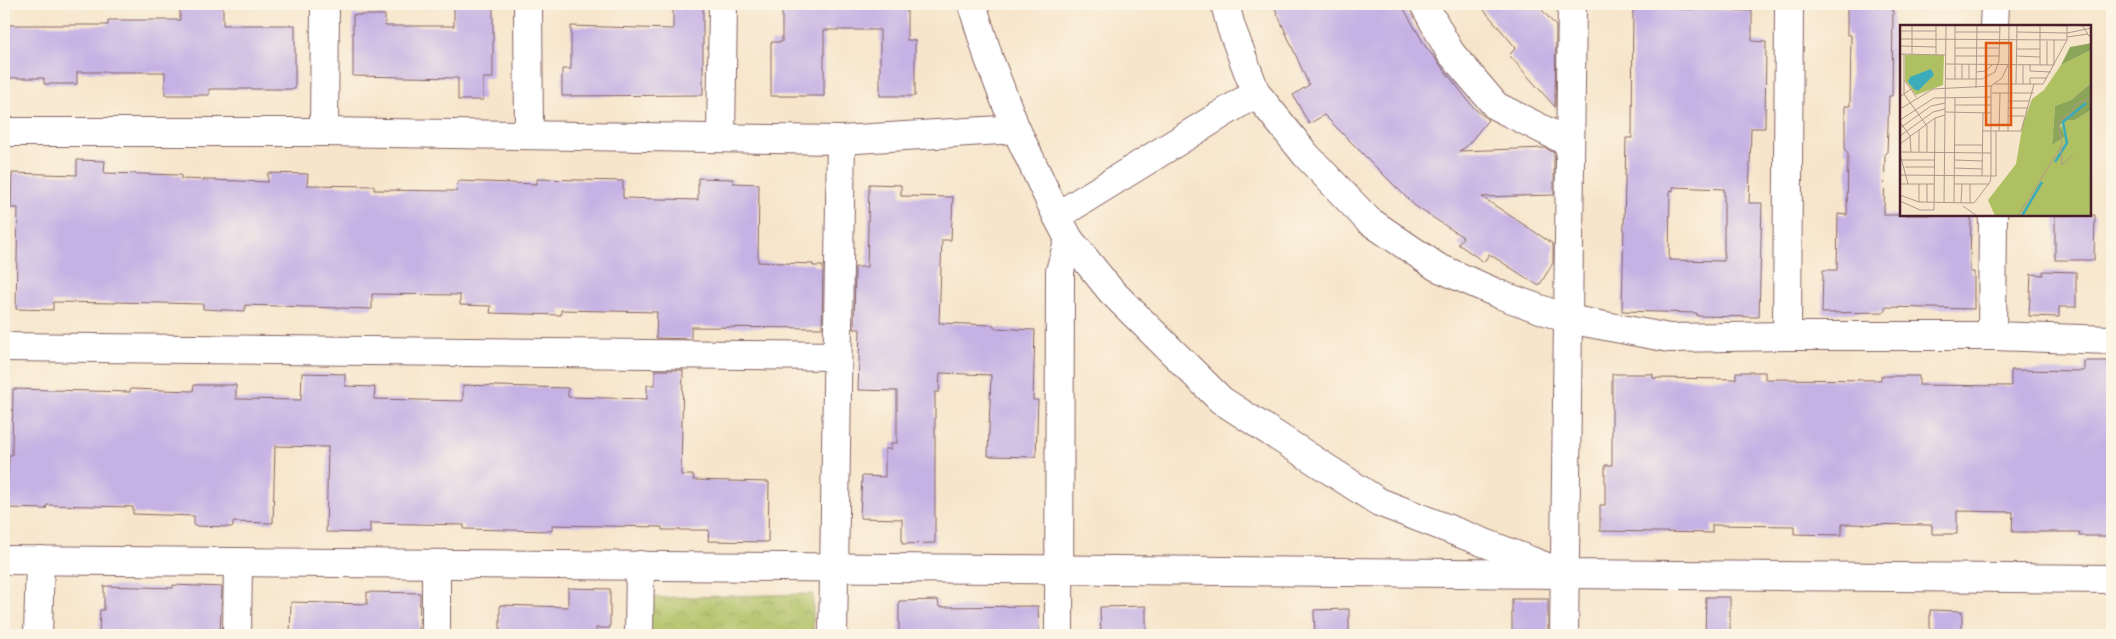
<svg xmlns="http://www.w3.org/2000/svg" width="2116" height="639" font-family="Caveat,sans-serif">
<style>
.park{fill:url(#park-crowns);stroke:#7c7047}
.building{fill:#c5b1e4;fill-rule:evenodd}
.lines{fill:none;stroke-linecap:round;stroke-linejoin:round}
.street-casing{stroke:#866463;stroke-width:30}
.secondary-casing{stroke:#866463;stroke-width:30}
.street{stroke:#fff;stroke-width:28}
.secondary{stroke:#fff;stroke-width:28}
.inset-river{fill:none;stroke:#3cabba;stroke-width:2.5}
.inset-road{fill:none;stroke:#b1968b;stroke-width:1}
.view{fill:#e0560e;fill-opacity:0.15;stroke:#e0560e;stroke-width:2.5}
.inset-edge{fill:none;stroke:#4a1f2b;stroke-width:2.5}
</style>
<defs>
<pattern id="park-crowns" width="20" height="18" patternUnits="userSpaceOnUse" patternTransform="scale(1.25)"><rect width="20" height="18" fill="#afc063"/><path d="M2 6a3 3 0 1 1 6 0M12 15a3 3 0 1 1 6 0" fill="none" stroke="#909b52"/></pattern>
</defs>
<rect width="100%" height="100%" fill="#fcf5e5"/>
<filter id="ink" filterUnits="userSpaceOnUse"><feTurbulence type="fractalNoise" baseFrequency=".02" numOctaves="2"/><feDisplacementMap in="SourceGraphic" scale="10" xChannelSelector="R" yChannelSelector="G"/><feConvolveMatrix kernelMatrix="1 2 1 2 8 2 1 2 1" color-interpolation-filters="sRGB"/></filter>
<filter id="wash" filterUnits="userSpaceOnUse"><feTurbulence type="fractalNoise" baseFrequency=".0096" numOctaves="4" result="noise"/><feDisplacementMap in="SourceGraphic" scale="20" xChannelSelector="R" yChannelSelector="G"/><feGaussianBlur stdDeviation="1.12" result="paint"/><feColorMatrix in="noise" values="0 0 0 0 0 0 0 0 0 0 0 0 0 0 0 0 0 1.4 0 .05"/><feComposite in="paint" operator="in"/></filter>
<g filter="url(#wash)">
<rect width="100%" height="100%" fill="#f6e5cb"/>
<!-- park -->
<path class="park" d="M 813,594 L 813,635 L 650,635 L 651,598 Z"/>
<g id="blocks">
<!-- building -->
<g class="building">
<path d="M 180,4 L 223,4 L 223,25 L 295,25 L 295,89 L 209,89 L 209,95 L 165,95 L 165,72 L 77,72 L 77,84 L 44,84 L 44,78 L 4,78 L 4,25 L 108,25 L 108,20 L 180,20 Z"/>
<path d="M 454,4 L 493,4 L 493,78 L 483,78 L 483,100 L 458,100 L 458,78 L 353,76 L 353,15 L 385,15 L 385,26 L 454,26 Z"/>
<path d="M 673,4 L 703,4 L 703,95 L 562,96 L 562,69 L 571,69 L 571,26 L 673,29 Z"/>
<path d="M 799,4 L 907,4 L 907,40 L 915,40 L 915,96 L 880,96 L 880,30 L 824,30 L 824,96 L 771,96 L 771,42 L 782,42 L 782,8 L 799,8 Z"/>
<path d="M 1273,4 L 1401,4 L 1426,47 L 1474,108 L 1488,120 L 1466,147 L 1459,151 L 1546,148 L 1554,153 L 1554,195 L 1482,197 L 1553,244 L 1553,263 L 1539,286 L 1489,254 L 1484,262 L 1458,244 L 1463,237 L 1415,206 L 1324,115 L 1309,124 L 1293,95 L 1309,85 Z"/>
<path d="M 1479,4 L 1537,4 L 1556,26 L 1555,107 L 1509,55 L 1516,48 Z"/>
<path d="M 1633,4 L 1680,4 L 1680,9 L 1752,11 L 1752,41 L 1766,42 L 1765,128 L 1751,128 L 1749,203 L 1762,203 L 1759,317 L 1697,316 L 1697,313 L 1622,311 L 1626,138 L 1632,138 ZM 1673,187 L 1724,189 L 1724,261 L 1669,260 L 1670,190 L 1673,191 Z"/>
<path d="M 1847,4 L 1893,4 L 1892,96 L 1889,96 L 1887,153 L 1885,153 L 1884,215 L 1971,215 L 1970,272 L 1974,272 L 1974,309 L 1885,307 L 1885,312 L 1822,313 L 1823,270 L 1837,270 L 1838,214 L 1847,215 L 1848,152 L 1845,152 L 1845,106 L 1850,106 L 1851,35 L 1847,35 Z"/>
<path d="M 77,160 L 105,161 L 104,173 L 181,175 L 181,179 L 268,182 L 268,173 L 308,174 L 307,185 L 374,186 L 374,190 L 457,191 L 458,181 L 537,184 L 537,179 L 623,181 L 623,198 L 698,200 L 698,178 L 733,179 L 733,183 L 759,184 L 758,262 L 813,264 L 813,266 L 823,266 L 822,328 L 691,327 L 691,339 L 656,338 L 657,312 L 561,310 L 561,315 L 490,313 L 491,306 L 460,305 L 460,295 L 372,294 L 372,309 L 245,305 L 245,311 L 203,309 L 203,304 L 116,302 L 116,303 L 53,302 L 53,310 L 16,309 L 18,208 L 11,208 L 12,173 L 77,175 Z"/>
<path d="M 869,184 L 901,185 L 901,196 L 953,197 L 951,240 L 942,240 L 939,323 L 994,325 L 994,328 L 1035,330 L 1033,400 L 1038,400 L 1036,457 L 988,456 L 991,375 L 940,373 L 939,392 L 935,392 L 935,543 L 902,544 L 902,519 L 860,518 L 862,476 L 885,477 L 885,449 L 891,449 L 891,443 L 897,443 L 897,391 L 858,390 L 860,329 L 854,329 L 855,267 L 867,267 Z"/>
<path d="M 2055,215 L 2095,215 L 2094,260 L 2055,260 Z"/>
<path d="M 2043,271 L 2076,272 L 2076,307 L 2059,307 L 2059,317 L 2029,316 L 2031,274 L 2043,275 Z"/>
<path d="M 2084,361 L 2111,361 L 2112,536 L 2079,536 L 2080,532 L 2012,532 L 2013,512 L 1957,511 L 1957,534 L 1932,534 L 1932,525 L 1842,524 L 1842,535 L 1794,534 L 1794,526 L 1712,525 L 1712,533 L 1600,531 L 1600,505 L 1605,505 L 1605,465 L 1612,465 L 1612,374 L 1653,374 L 1653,378 L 1736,379 L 1736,372 L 1765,372 L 1765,379 L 1881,380 L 1881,376 L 1919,376 L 1919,385 L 2011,386 L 2011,370 L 2084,371 Z"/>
<path d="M 655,370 L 683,370 L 681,475 L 694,475 L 693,480 L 769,482 L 768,542 L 708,541 L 709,530 L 662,530 L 662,527 L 552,525 L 552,531 L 464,529 L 464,525 L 370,523 L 370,533 L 326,532 L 328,447 L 275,446 L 273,523 L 233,522 L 233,527 L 194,526 L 194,516 L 133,514 L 133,507 L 47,505 L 46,509 L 7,508 L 9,455 L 12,455 L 13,389 L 130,392 L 130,389 L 193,391 L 194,385 L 236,385 L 236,399 L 301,400 L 302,373 L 345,374 L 345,386 L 375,387 L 374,399 L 463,401 L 463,385 L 568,388 L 568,397 L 647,399 L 647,385 L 655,385 Z"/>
<path d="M 173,585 L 222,587 L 220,635 L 99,635 L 100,610 L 104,610 L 104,586 L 173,588 Z"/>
<path d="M 568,588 L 610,589 L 610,628 L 596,628 L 596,635 L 500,635 L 500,605 L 568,607 Z"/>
<path d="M 367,592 L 420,593 L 419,635 L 290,635 L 291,602 L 367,604 Z"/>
<path d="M 1706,597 L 1730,597 L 1730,635 L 1705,635 Z"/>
<rect x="1512" y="599" width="36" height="36"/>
<path d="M 938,600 L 939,607 L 1038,606 L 1039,635 L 958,635 L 958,633 L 899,634 L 899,601 Z"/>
<path d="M 1146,606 L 1146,635 L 1101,635 L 1100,607 Z"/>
<path d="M 1349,609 L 1349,635 L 1315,635 L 1314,610 Z"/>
<path d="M 1930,610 L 1962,611 L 1962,635 L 1930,635 Z"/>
</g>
</g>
</g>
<g filter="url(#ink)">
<use href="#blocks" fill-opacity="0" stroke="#866463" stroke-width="1"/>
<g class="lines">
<defs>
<g id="street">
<path d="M 528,4 L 529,134"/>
<path d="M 1225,4 L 1231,27 L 1256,93 L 1306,155 L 1368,220 L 1437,267 L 1501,295 L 1568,319 L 1669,338 L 1787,336 L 1992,336 L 2112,340"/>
<path d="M 1424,4 L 1450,52 L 1496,106 L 1570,143"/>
<path d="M 1994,26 L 1995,4"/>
<path d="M 324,132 L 325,4"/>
<path d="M 721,137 L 723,4"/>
<path d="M 1057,216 L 1256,93"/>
<path d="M 1787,336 L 1789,4"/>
<path d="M 1992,336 L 1993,215"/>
<path d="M 4,347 L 837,356"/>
<path d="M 4,560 L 1561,574"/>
<path d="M 436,564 L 436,635"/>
<path d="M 38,635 L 40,560"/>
<path d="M 237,635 L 238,562"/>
<path d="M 639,635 L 640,565"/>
<path d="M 833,635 L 841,140"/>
<path d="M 1059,635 L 1060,271 L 1069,239"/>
<path d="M 1564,635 L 1572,4"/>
</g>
<g id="secondary">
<path d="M 972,4 L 989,59 L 1016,129 L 1057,216 L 1069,239 L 1111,291 L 1221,400 L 1379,502 L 1565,574 L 2112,579"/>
<path d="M 4,132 L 324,132 L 841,140 L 1016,129"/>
</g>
</defs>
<!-- street casing -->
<use href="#street" class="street-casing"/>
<!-- secondary casing -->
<use href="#secondary" class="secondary-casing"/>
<!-- street -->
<use href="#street" class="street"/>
<!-- secondary -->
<use href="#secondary" class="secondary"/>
</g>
</g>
<!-- overview -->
<g transform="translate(1900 25)">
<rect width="191" height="191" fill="#f6e5cb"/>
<path d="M 191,25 L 191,58 L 171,75 L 155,81 L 152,119 L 164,95 L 175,95 L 191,85 L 191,191 L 95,191 L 88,175 L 116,139 L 123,98 L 132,74 L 144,65 L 161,40 Z" fill="#afc063"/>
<path d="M 192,18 L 191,25 L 161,40 L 170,22 ZM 191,58 L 191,85 L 175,95 L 164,95 L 160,101 L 165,111 L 152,120 L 155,81 L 171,75 Z" fill="#8ba659"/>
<path d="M 5,30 L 44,30 L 43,60 L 16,70 L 5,55 Z" fill="#afc063"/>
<path d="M 31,44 L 34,50 L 18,66 L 14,64 L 8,57 L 10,52 Z" fill="#3cabba"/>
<path class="inset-river" d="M 155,137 L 167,118 L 163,97 L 186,78M 122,191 L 142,157"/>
<path class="inset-road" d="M 182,0 L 189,11 L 192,10M 0,6 L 36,6M 55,7 L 100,7M 117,7 L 167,8 L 192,3M 167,12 L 188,9M 0,14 L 167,15M 0,21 L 36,22M 55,23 L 99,23M 116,24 L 140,24M 0,29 L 45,30M 12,29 L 12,0M 36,29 L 36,0M 55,31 L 99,31M 116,31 L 140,32M 45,39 L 154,40 L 154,15M 130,40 L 130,46 L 151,47M 140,40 L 140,0 L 167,1M 147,40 L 147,16M 76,47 L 85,46 L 92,40M 45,54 L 82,54 L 95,47 L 99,36 L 100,0M 55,54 L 55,0M 62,54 L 62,39M 69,54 L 69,39M 4,55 L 4,29M 95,59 L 143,59 L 167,15 L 167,0M 116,59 L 117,0M 123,59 L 123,40M 130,59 L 130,53 L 147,53M 76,63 L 77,0M 11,64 L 4,55 L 4,69 L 27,101 L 27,127M 92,68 L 134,68M 0,72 L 11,64 L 16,72M 108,76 L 129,76M 55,80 L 91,80M 108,83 L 127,83M 0,84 L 33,64 L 91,61 L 102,53 L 108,40M 45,87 L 91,88M 108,91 L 124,91M 0,95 L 34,73 L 91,72M 0,97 L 10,111 L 11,127M 0,103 L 31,81 L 45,78M 19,105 L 19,127M 83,106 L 121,106 L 134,59M 99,106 L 100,68M 108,106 L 109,0M 0,111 L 33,87 L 45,84M 0,119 L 35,93 L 45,90M 54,120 L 83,120M 161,122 L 162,140 L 173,130M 0,127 L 91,128M 0,129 L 8,159M 2,135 L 35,135M 54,135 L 83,136M 5,142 L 35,142M 54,143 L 82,144M 0,150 L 91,151 L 91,61M 82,151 L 83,88M 0,159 L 34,159M 19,159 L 19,177M 27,159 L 27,177M 54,159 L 89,159M 0,170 L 19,177 L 74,178 L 90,157 L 91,151 L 96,151 L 96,106M 0,176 L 20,185 L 34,185 L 35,93M 44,178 L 46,0M 54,178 L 55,72M 61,178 L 62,159M 70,178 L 70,159M 63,181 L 77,191M 118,191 L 162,120 L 158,97 L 170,89 L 176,79 L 192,72"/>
<path class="view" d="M 86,18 L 111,18 L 111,100 L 86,100 Z"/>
<rect width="191" height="191" class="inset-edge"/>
</g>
<!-- margin -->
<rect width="2116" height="639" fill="none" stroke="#fcf5e5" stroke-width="20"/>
</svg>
